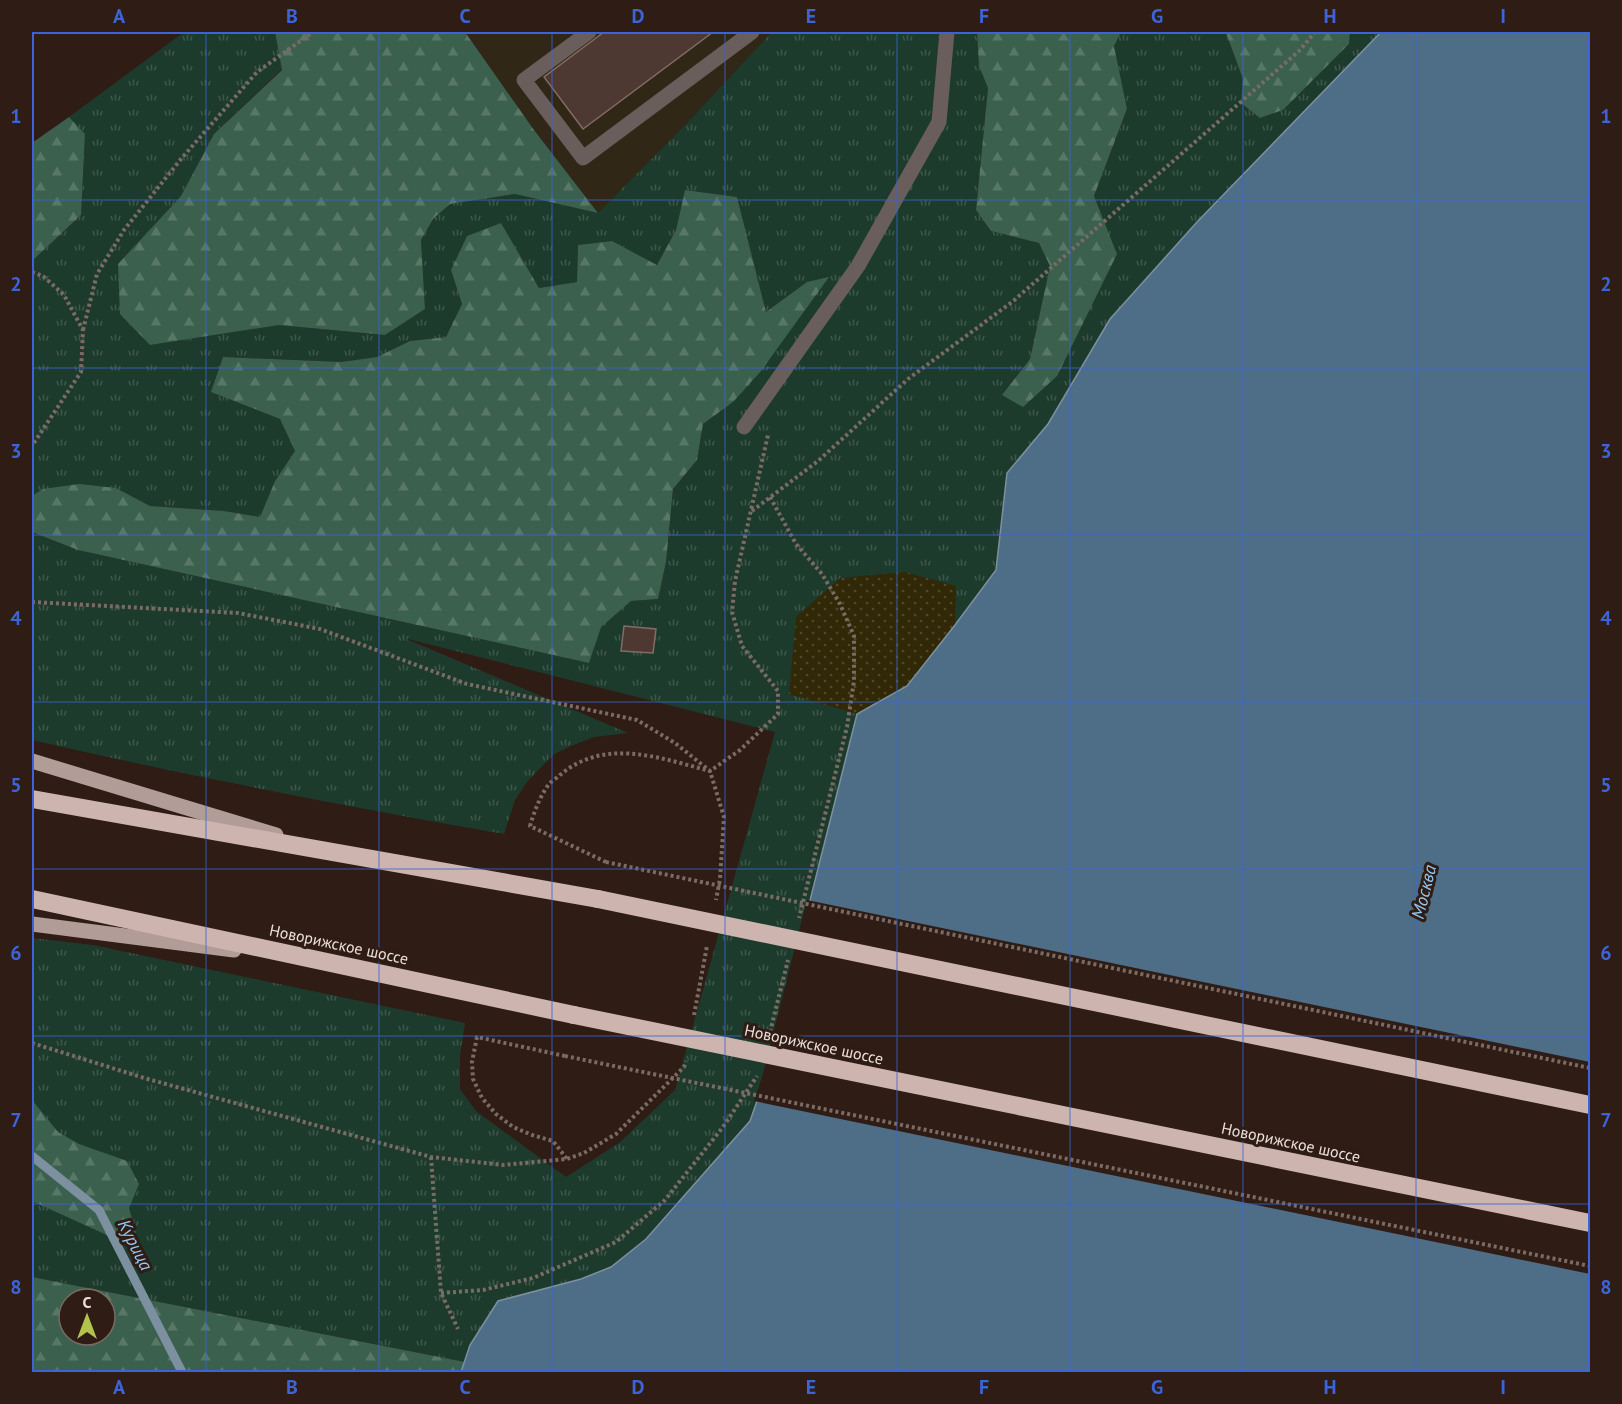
<svg xmlns="http://www.w3.org/2000/svg" width="1622" height="1404" font-family="'PT Sans',sans-serif">
<style>
.commercial{fill:#302717}
.grass{fill:url(#grass-tufts)}
.forest{fill:url(#forest-firs);fill-rule:evenodd}
.sand{fill:url(#sand-dots)}
.water{fill:#4e6e87;stroke:#7d90a0;stroke-width:1.5}
.pier{fill:#2e1c15}
.lines{fill:none;stroke-linecap:round;stroke-linejoin:round}
.stream{stroke:#7d90a0;stroke-width:9}
.building{fill:#4d3832;stroke:#836c65;stroke-width:1.5}
.path{stroke:#7b6b65;stroke-width:4;stroke-dasharray:3 3;stroke-linecap:butt}
.lane{stroke:#695e5c;stroke-width:15}
.primary{stroke:#b19c97;stroke-width:15}
.highway{stroke:#ceb4ae;stroke-width:18}
.path-bridge{stroke:#7b6b65;stroke-width:4;stroke-dasharray:3 3;stroke-linecap:butt}
.highway-bridge{stroke:#ceb4ae;stroke-width:18}
.grid{fill:none;stroke:#3c64d8;stroke-width:1.5;stroke-opacity:0.55}
.labels{text-anchor:middle;stroke-width:6;stroke-linejoin:round;paint-order:stroke}
.street-label{font-size:16px;fill:#ecdfdb;stroke:#2e1c15}
.water-label{font-size:18px;font-style:italic;fill:#91caf4;stroke:#2e1c15}
.neatline{fill:none;stroke:#3c64d8;stroke-width:2}
.grid-label{font-size:20px;text-anchor:middle;font-weight:bold;fill:#3c64d8}
</style>
<defs>
<pattern id="grass-tufts" width="24" height="20" patternUnits="userSpaceOnUse" patternTransform="scale(1.5)"><rect width="24" height="20" fill="#1c3b2c"/><path d="M3 7l-1-3M5 7V3M7 7l1-3M15 17l-1-3M17 17v-4M19 17l1-3" fill="none" stroke="#3d574a"/></pattern>
<pattern id="forest-firs" width="22" height="20" patternUnits="userSpaceOnUse" patternTransform="scale(1.5)"><rect width="22" height="20" fill="#3b614e"/><path d="M5 1l3.5 6h-7zM16 11l3.5 6h-7z" fill="#587767"/></pattern>
<pattern id="sand-dots" width="8" height="8" patternUnits="userSpaceOnUse" patternTransform="scale(1.5)"><rect width="8" height="8" fill="#302806"/><path d="M2 2h.1M6 6h.1" fill="none" stroke="#4e472a" stroke-width="1.8" stroke-linecap="round"/></pattern>
</defs>
<rect width="100%" height="100%" fill="#2e1c15"/>
<!-- commercial -->
<path class="commercial" d="M 465,32 L 772,32 L 684,126 L 598,213 L 534,130 Z"/>
<!-- grass -->
<path class="grass" d="M 184,32 L 275,32 L 282,69 L 214,134 L 181,196 L 118,264 L 150,345 L 279,325 L 385,335 L 425,309 L 421,240 L 433,219 L 450,204 L 515,194 L 598,213 L 684,126 L 772,32 L 977,32 L 979,66 L 988,88 L 976,210 L 991,231 L 1039,243 L 1050,265 L 1030,359 L 1002,395 L 1117,254 L 1094,196 L 1127,110 L 1114,46 L 1121,32 L 1224,32 L 1226,33 L 1243,79 L 1241,103 L 1260,118 L 1283,110 L 1349,44 L 1350,32 L 1381,32 L 1197,222 L 1110,319 L 1048,424 L 1007,473 L 996,570 L 955,625 L 907,686 L 750,1121 L 645,1239 L 611,1267 L 581,1279 L 470,1345 L 465,1362 L 32,1277 L 32,938 L 93,945 L 465,1023 L 460,1055 L 460,1089 L 476,1111 L 566,1177 L 619,1143 L 675,1090 L 775,732 L 404,638 L 628,733 L 594,737 L 571,746 L 554,754 L 527,782 L 515,800 L 504,834 C 346,806 188,776 32,740 L 32,532 L 78,550 L 589,663 L 600,627 L 631,601 L 658,599 L 666,562 L 673,489 L 697,460 L 703,424 L 733,402 L 807,282 L 766,312 L 737,197 L 685,190 L 676,230 L 657,265 L 612,241 L 578,245 L 577,282 L 539,288 L 501,223 L 467,236 L 451,270 L 462,304 L 446,337 L 410,341 L 377,357 L 341,362 L 223,357 L 212,392 L 280,419 L 295,451 L 275,481 L 260,517 L 224,511 L 150,506 L 116,488 L 43,489 L 32,496 L 32,261 L 81,215 L 85,134 L 69,117 Z"/>
<!-- forest -->
<g class="forest">
<path d="M 275,32 L 465,32 L 534,130 L 598,213 L 515,194 L 450,204 L 433,219 L 421,240 L 425,309 L 385,335 L 279,325 L 150,345 L 120,314 L 118,264 L 181,196 L 214,134 L 282,70 Z"/>
<path d="M 977,32 L 1121,32 L 1114,46 L 1127,109 L 1094,196 L 1117,254 L 1057,376 L 1023,407 L 1002,395 L 1030,359 L 1050,266 L 1039,243 L 991,231 L 976,210 L 988,88 L 979,66 Z"/>
<path d="M 1224,32 L 1350,32 L 1349,44 L 1283,110 L 1260,118 L 1241,103 L 1243,79 L 1226,33 Z"/>
<path d="M 69,117 L 85,134 L 81,215 L 32,261 L 32,143 Z"/>
<path d="M 685,190 L 737,197 L 766,312 L 807,282 L 829,277 L 761,371 L 733,402 L 703,424 L 697,460 L 673,489 L 666,562 L 658,599 L 631,601 L 601,627 L 589,663 L 78,550 L 32,532 L 32,496 L 43,489 L 79,484 L 116,488 L 150,506 L 224,511 L 260,517 L 275,481 L 295,451 L 280,419 L 211,392 L 223,357 L 341,362 L 377,357 L 410,341 L 446,337 L 462,304 L 451,270 L 467,236 L 501,223 L 539,288 L 577,282 L 578,245 L 612,241 L 657,265 L 676,230 Z"/>
<path d="M 32,1100 L 58,1132 L 79,1144 L 127,1161 L 139,1184 L 129,1208 L 136,1233 L 109,1236 L 32,1201 Z"/>
<path d="M 32,1277 L 465,1362 L 461,1372 L 32,1372 ZM 69,1299 L 105,1299 L 105,1335 L 69,1335 Z"/>
</g>
<!-- sand -->
<path class="sand" d="M 905,572 L 956,586 L 955,625 L 907,686 L 857,714 L 789,694 L 796,617 L 840,578 Z"/>
<!-- water -->
<path class="water" d="M 1381,32 L 1590,32 L 1590,1372 L 461,1372 L 470,1345 L 498,1301 L 581,1279 L 611,1267 L 646,1239 L 750,1121 L 766,1075 L 857,714 L 907,686 L 955,625 L 996,570 L 1007,473 L 1048,424 L 1110,319 L 1197,222 Z"/>
<!-- pier -->
<path class="pier" d="M 807,900 L 1590,1062 L 1590,1274 L 754,1101 L 763,1074 Z"/>
<g class="lines">
<!-- stream -->
<path class="stream" d="M 32,1156 L 99,1210 L 182,1372"/>
</g>
<!-- building -->
<g class="building">
<path d="M 604,32 L 713,32 L 583,129 L 544,77 Z"/>
<path d="M 624,626 L 656,629 L 653,653 L 621,651 Z"/>
</g>
<g class="lines">
<!-- path -->
<g class="path">
<path d="M 32,272 L 43,276 L 64,295 L 83,330 L 81,372 L 32,446"/>
<path d="M 83,330 L 97,274 L 124,230 L 181,159 L 257,72 L 313,32"/>
<path d="M 770,497 L 796,544 L 822,574 L 840,604 L 854,636 L 854,681 L 847,727 L 799,918"/>
<path d="M 752,511 L 818,461 L 908,379 L 1012,302 L 1299,51 L 1315,32"/>
<path d="M 32,602 L 238,613 L 320,629 L 467,684 L 637,720 L 675,743 L 710,771 L 724,817 L 720,879 L 716,900"/>
<path d="M 606,862 L 530,826 C 534,812 540,796 549,784 C 552,781 557,778 560,775 C 605,737 660,758 710,771 L 740,750 L 778,714 L 778,691 L 742,646 L 732,612 L 735,581 L 768,435"/>
<path d="M 694,1015 L 707,946"/>
<path d="M 770,1032 L 788,960"/>
<path d="M 32,1043 L 144,1078 L 431,1157 L 503,1165 L 567,1159 L 584,1153 L 616,1134 L 684,1067 L 686,1061"/>
<path d="M 565,1056 L 477,1037 L 472,1062 L 473,1079 L 482,1098 L 496,1114 L 513,1127 L 532,1135 L 553,1141 L 567,1159"/>
<path d="M 431,1157 L 441,1293 L 458,1329"/>
<path d="M 441,1293 L 483,1290 L 533,1278 L 616,1242 L 665,1200 L 723,1127 L 757,1076"/>
</g>
<!-- lane -->
<g class="lane">
<path d="M 589,32 L 524,80 L 583,158 L 752,32"/>
<path d="M 744,427 L 858,266 L 939,122 L 947,32"/>
</g>
<!-- primary -->
<g class="primary">
<path d="M 32,761 L 276,835"/>
<path d="M 32,924 L 234,950"/>
</g>
<!-- highway -->
<g class="highway">
<path d="M 32,799 L 598,899"/>
<path d="M 32,899 L 574,1015"/>
</g>
<!-- path-bridge -->
<g class="path-bridge">
<path d="M 606,862 L 1590,1068"/>
<path d="M 565,1056 L 1590,1266"/>
</g>
<!-- highway-bridge -->
<g class="highway-bridge">
<path d="M 598,899 L 1590,1105"/>
<path d="M 574,1015 L 1590,1223"/>
</g>
</g>
<!-- grid -->
<path class="grid" d="M 206,32 L 206,1372M 379,32 L 379,1372M 552,32 L 552,1372M 725,32 L 725,1372M 897,32 L 897,1372M 1070,32 L 1070,1372M 1243,32 L 1243,1372M 1416,32 L 1416,1372M 32,200 L 1590,200M 32,368 L 1590,368M 32,535 L 1590,535M 32,702 L 1590,702M 32,869 L 1590,869M 32,1036 L 1590,1036M 32,1204 L 1590,1204"/>
<g class="labels">
<!-- street labels -->
<g class="street-label">
<text transform="translate(339 944) rotate(12)" y="6">Новорижское шоссе</text>
<text transform="translate(814 1044) rotate(12)" y="6">Новорижское шоссе</text>
<text transform="translate(1291 1142) rotate(12)" y="6">Новорижское шоссе</text>
</g>
<!-- water labels -->
<g class="water-label">
<text transform="translate(1424 892) rotate(-76)" y="6">Москва</text>
<text transform="translate(135 1245) rotate(63)" y="6">Курица</text>
</g>
</g>
<!-- border -->
<rect width="1622" height="1404" fill="none" stroke="#2e1c15" stroke-width="66"/>
<!-- north arrow -->
<g transform="translate(87 1317)"><circle r="28" fill="#2e1c15" stroke="#7a6a64" stroke-width="1.5"/>
<path d="M0-4.5L10 22L0 15L-10 22Z" fill="#b2c24b"/>
<text y="-9" font-size="16" font-weight="bold" text-anchor="middle" fill="#ecdfdb">С</text>
</g>
<rect x="33" y="33" width="1556" height="1338" class="neatline"/>
<g class="grid-label">
<text x="119" y="23">A</text>
<text x="292" y="23">B</text>
<text x="465" y="23">C</text>
<text x="638" y="23">D</text>
<text x="811" y="23">E</text>
<text x="984" y="23">F</text>
<text x="1157" y="23">G</text>
<text x="1330" y="23">H</text>
<text x="1503" y="23">I</text>
<text x="16" y="123">1</text>
<text x="1606" y="123">1</text>
<text x="16" y="291">2</text>
<text x="1606" y="291">2</text>
<text x="16" y="458">3</text>
<text x="1606" y="458">3</text>
<text x="16" y="625">4</text>
<text x="1606" y="625">4</text>
<text x="16" y="792">5</text>
<text x="1606" y="792">5</text>
<text x="16" y="960">6</text>
<text x="1606" y="960">6</text>
<text x="16" y="1127">7</text>
<text x="1606" y="1127">7</text>
<text x="16" y="1294">8</text>
<text x="1606" y="1294">8</text>
<text x="119" y="1394">A</text>
<text x="292" y="1394">B</text>
<text x="465" y="1394">C</text>
<text x="638" y="1394">D</text>
<text x="811" y="1394">E</text>
<text x="984" y="1394">F</text>
<text x="1157" y="1394">G</text>
<text x="1330" y="1394">H</text>
<text x="1503" y="1394">I</text>
</g>
</svg>
